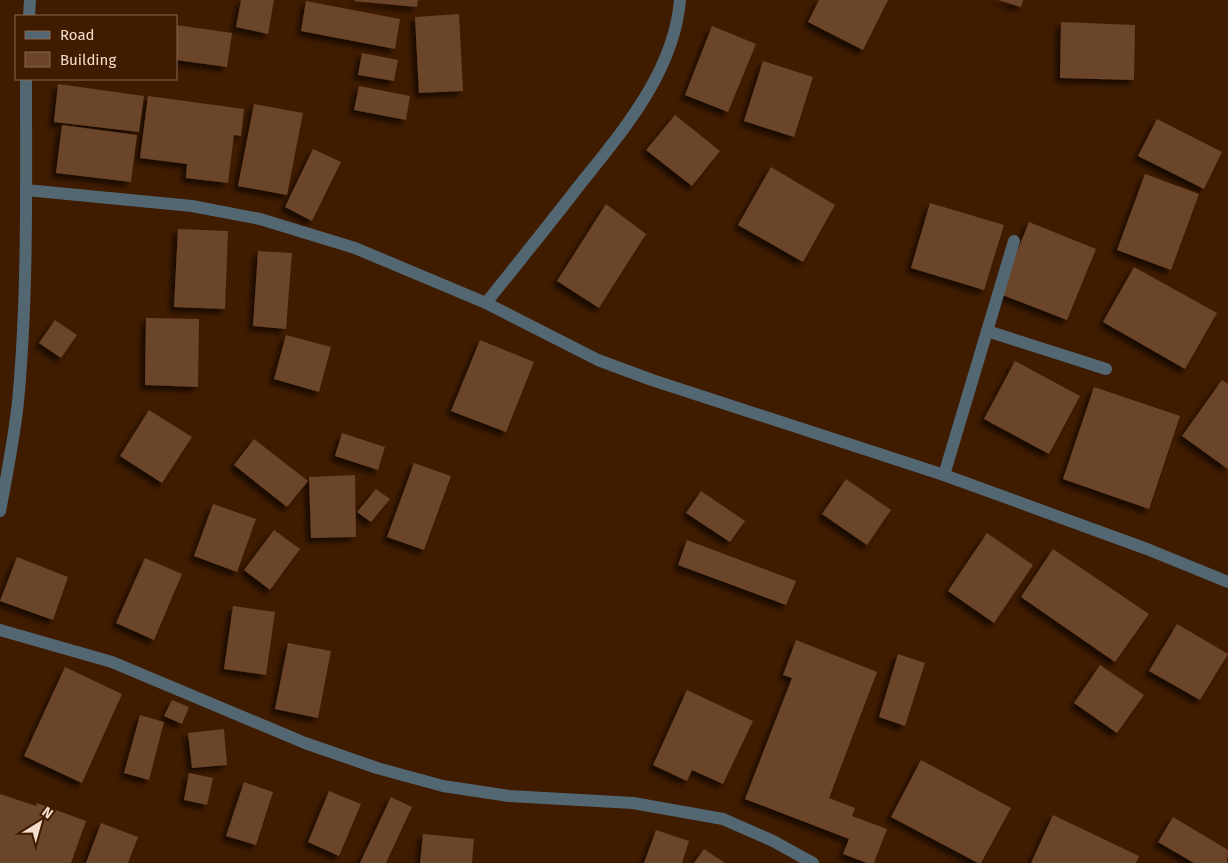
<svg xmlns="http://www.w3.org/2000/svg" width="1228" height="863" font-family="'Fira Sans',sans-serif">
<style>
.building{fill:#6b4429;filter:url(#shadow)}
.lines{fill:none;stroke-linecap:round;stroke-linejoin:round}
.minor{stroke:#536773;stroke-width:12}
</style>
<defs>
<filter id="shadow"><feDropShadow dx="-4.5" dy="4.5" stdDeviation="2.5" flood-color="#0009"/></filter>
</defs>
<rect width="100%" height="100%" fill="#3f1b00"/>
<!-- building -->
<g class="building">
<path d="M 241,0 L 274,0 L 268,34 L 236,27 Z"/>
<path d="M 355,0 L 418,0 L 417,7 L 354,1 Z"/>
<path d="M 819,0 L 888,0 L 863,50 L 808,22 Z"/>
<path d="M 998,0 L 1023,0 L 1021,7 Z"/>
<path d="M 306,1 L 400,19 L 395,49 L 301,31 Z"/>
<path d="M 459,14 L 463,91 L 419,93 L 415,17 Z"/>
<path d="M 1061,22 L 1135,25 L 1134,80 L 1060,78 Z"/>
<path d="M 176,25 L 232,33 L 227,67 L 176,60 Z"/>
<path d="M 712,26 L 756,44 L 728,112 L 685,95 Z"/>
<path d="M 362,53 L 398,60 L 394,81 L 358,75 Z"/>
<path d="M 763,61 L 813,77 L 794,137 L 744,121 Z"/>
<path d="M 58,84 L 144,96 L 139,132 L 54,122 Z"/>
<path d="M 359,86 L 410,96 L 406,120 L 354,110 Z"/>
<path d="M 148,96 L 244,109 L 241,136 L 234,135 L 228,183 L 186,178 L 187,164 L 140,158 Z"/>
<path d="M 254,104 L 303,113 L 287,195 L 238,186 Z"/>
<path d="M 675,115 L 720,151 L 692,186 L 646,150 Z"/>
<path d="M 1157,119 L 1222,152 L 1204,189 L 1138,156 Z"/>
<path d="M 62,125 L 137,135 L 131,182 L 56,173 Z"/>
<path d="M 313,149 L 341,162 L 312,221 L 285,207 Z"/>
<path d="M 771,167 L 835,205 L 803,262 L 738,225 Z"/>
<path d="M 1145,174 L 1199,194 L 1171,270 L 1117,250 Z"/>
<path d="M 930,203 L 1004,225 L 984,290 L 911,268 Z"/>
<path d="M 606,204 L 646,234 L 599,308 L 557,281 Z"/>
<path d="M 1029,222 L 1096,249 L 1067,320 L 1000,294 Z"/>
<path d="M 178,229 L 228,231 L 225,309 L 174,307 Z"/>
<path d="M 258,251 L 292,253 L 286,329 L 253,326 Z"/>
<path d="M 1134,267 L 1217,313 L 1185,369 L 1103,322 Z"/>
<path d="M 146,318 L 199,319 L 198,387 L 145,385 Z"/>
<path d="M 55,320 L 77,335 L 61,358 L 39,343 Z"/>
<path d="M 286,335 L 331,347 L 319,392 L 274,379 Z"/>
<path d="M 480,340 L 534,362 L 506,432 L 451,411 Z"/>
<path d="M 1015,361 L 1080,396 L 1049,454 L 984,419 Z"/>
<path d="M 1222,380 L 1228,384 L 1228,469 L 1182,436 Z"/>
<path d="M 1094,387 L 1180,416 L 1149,509 L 1063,479 Z"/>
<path d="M 149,410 L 192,437 L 162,483 L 120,456 Z"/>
<path d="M 342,433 L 385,447 L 378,470 L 335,456 Z"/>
<path d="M 254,439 L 308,481 L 287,507 L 234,465 Z"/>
<path d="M 414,463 L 451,476 L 424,550 L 387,537 Z"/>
<path d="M 355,475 L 356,537 L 311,538 L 309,477 Z"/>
<path d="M 846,479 L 891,510 L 867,545 L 822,514 Z"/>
<path d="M 376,489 L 390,499 L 371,522 L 357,512 Z"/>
<path d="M 701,491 L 745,521 L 730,542 L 686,513 Z"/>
<path d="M 213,504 L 256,519 L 237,572 L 194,556 Z"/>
<path d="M 274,530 L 300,549 L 270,590 L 244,570 Z"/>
<path d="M 987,533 L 1033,565 L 994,623 L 948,591 Z"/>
<path d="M 687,540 L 796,581 L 786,605 L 678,565 Z"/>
<path d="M 1053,549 L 1149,614 L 1115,662 L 1021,597 Z"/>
<path d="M 17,557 L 68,577 L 53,620 L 0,601 Z"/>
<path d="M 145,558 L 182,574 L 154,640 L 116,623 Z"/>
<path d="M 233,606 L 275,612 L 266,675 L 224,669 Z"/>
<path d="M 1177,624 L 1228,654 L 1200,700 L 1149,671 Z"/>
<path d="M 796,640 L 877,672 L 829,798 L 855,808 L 852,816 L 887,829 L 874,863 L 867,863 L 843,854 L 849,839 L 745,799 L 792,678 L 783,675 Z"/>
<path d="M 288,643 L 331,651 L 318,718 L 275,709 Z"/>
<path d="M 898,654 L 925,663 L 905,726 L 879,717 Z"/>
<path d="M 1100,665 L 1144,695 L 1117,733 L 1074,703 Z"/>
<path d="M 65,667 L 122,694 L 82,783 L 24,756 Z"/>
<path d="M 687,690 L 753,721 L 723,784 L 692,770 L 687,781 L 653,765 Z"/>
<path d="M 172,700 L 189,707 L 182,724 L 164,716 Z"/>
<path d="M 140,715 L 164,722 L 149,780 L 124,773 Z"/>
<path d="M 224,729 L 227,765 L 192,768 L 188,733 Z"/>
<path d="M 921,760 L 1011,808 L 981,863 L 978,863 L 891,817 Z"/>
<path d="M 189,773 L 213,778 L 207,805 L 184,800 Z"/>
<path d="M 244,782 L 273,792 L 256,845 L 226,836 Z"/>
<path d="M 329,791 L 361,804 L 339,856 L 308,842 Z"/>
<path d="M 0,794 L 36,806 L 37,803 L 86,821 L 71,863 L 0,863 Z"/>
<path d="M 391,797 L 412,807 L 386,863 L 360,863 Z"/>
<path d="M 1053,815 L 1139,856 L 1136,863 L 1031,863 Z"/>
<path d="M 1173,817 L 1228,850 L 1227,863 L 1194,863 L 1158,842 Z"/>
<path d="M 101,823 L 138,837 L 128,863 L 86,863 Z"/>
<path d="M 656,830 L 689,841 L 682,863 L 644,863 Z"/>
<path d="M 423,834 L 474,839 L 472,863 L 420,863 Z"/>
<path d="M 704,849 L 725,863 L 694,863 Z"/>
</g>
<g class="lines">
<!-- minor -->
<g class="minor">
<path d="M 29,16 L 30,0"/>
<path d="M 26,190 L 192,206 L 260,219 L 355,248 L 486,303 L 598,360 L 652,380 L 944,475 L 1147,549 L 1228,582"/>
<path d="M 486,303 C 517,264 548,226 578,187 C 621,133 674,73 680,0"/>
<path d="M 987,331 L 1106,369"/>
<path d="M 944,475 L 1014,241"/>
<path d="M 0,511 C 7,475 14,438 18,402 C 28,295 26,186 26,79"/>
<path d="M 0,630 L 112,662 L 305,743 L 377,768 L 443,786 L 509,796 L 633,803 L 723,819 L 773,841 L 813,863"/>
</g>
</g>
<!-- legend -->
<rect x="15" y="15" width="162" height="65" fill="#3f1b00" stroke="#886952"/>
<rect x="25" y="31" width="25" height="8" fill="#536773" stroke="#886952"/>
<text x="60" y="40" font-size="15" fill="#f5ddcd">Road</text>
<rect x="25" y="52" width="25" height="15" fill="#6b4429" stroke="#886952"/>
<text x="60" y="65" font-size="15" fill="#f5ddcd">Building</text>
<!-- north arrow -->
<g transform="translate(40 823) rotate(37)" stroke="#3f1b00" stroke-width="4" paint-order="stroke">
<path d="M0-4L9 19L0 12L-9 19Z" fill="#f5ddcd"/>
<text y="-8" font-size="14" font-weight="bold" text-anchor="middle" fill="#f5ddcd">N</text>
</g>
</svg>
